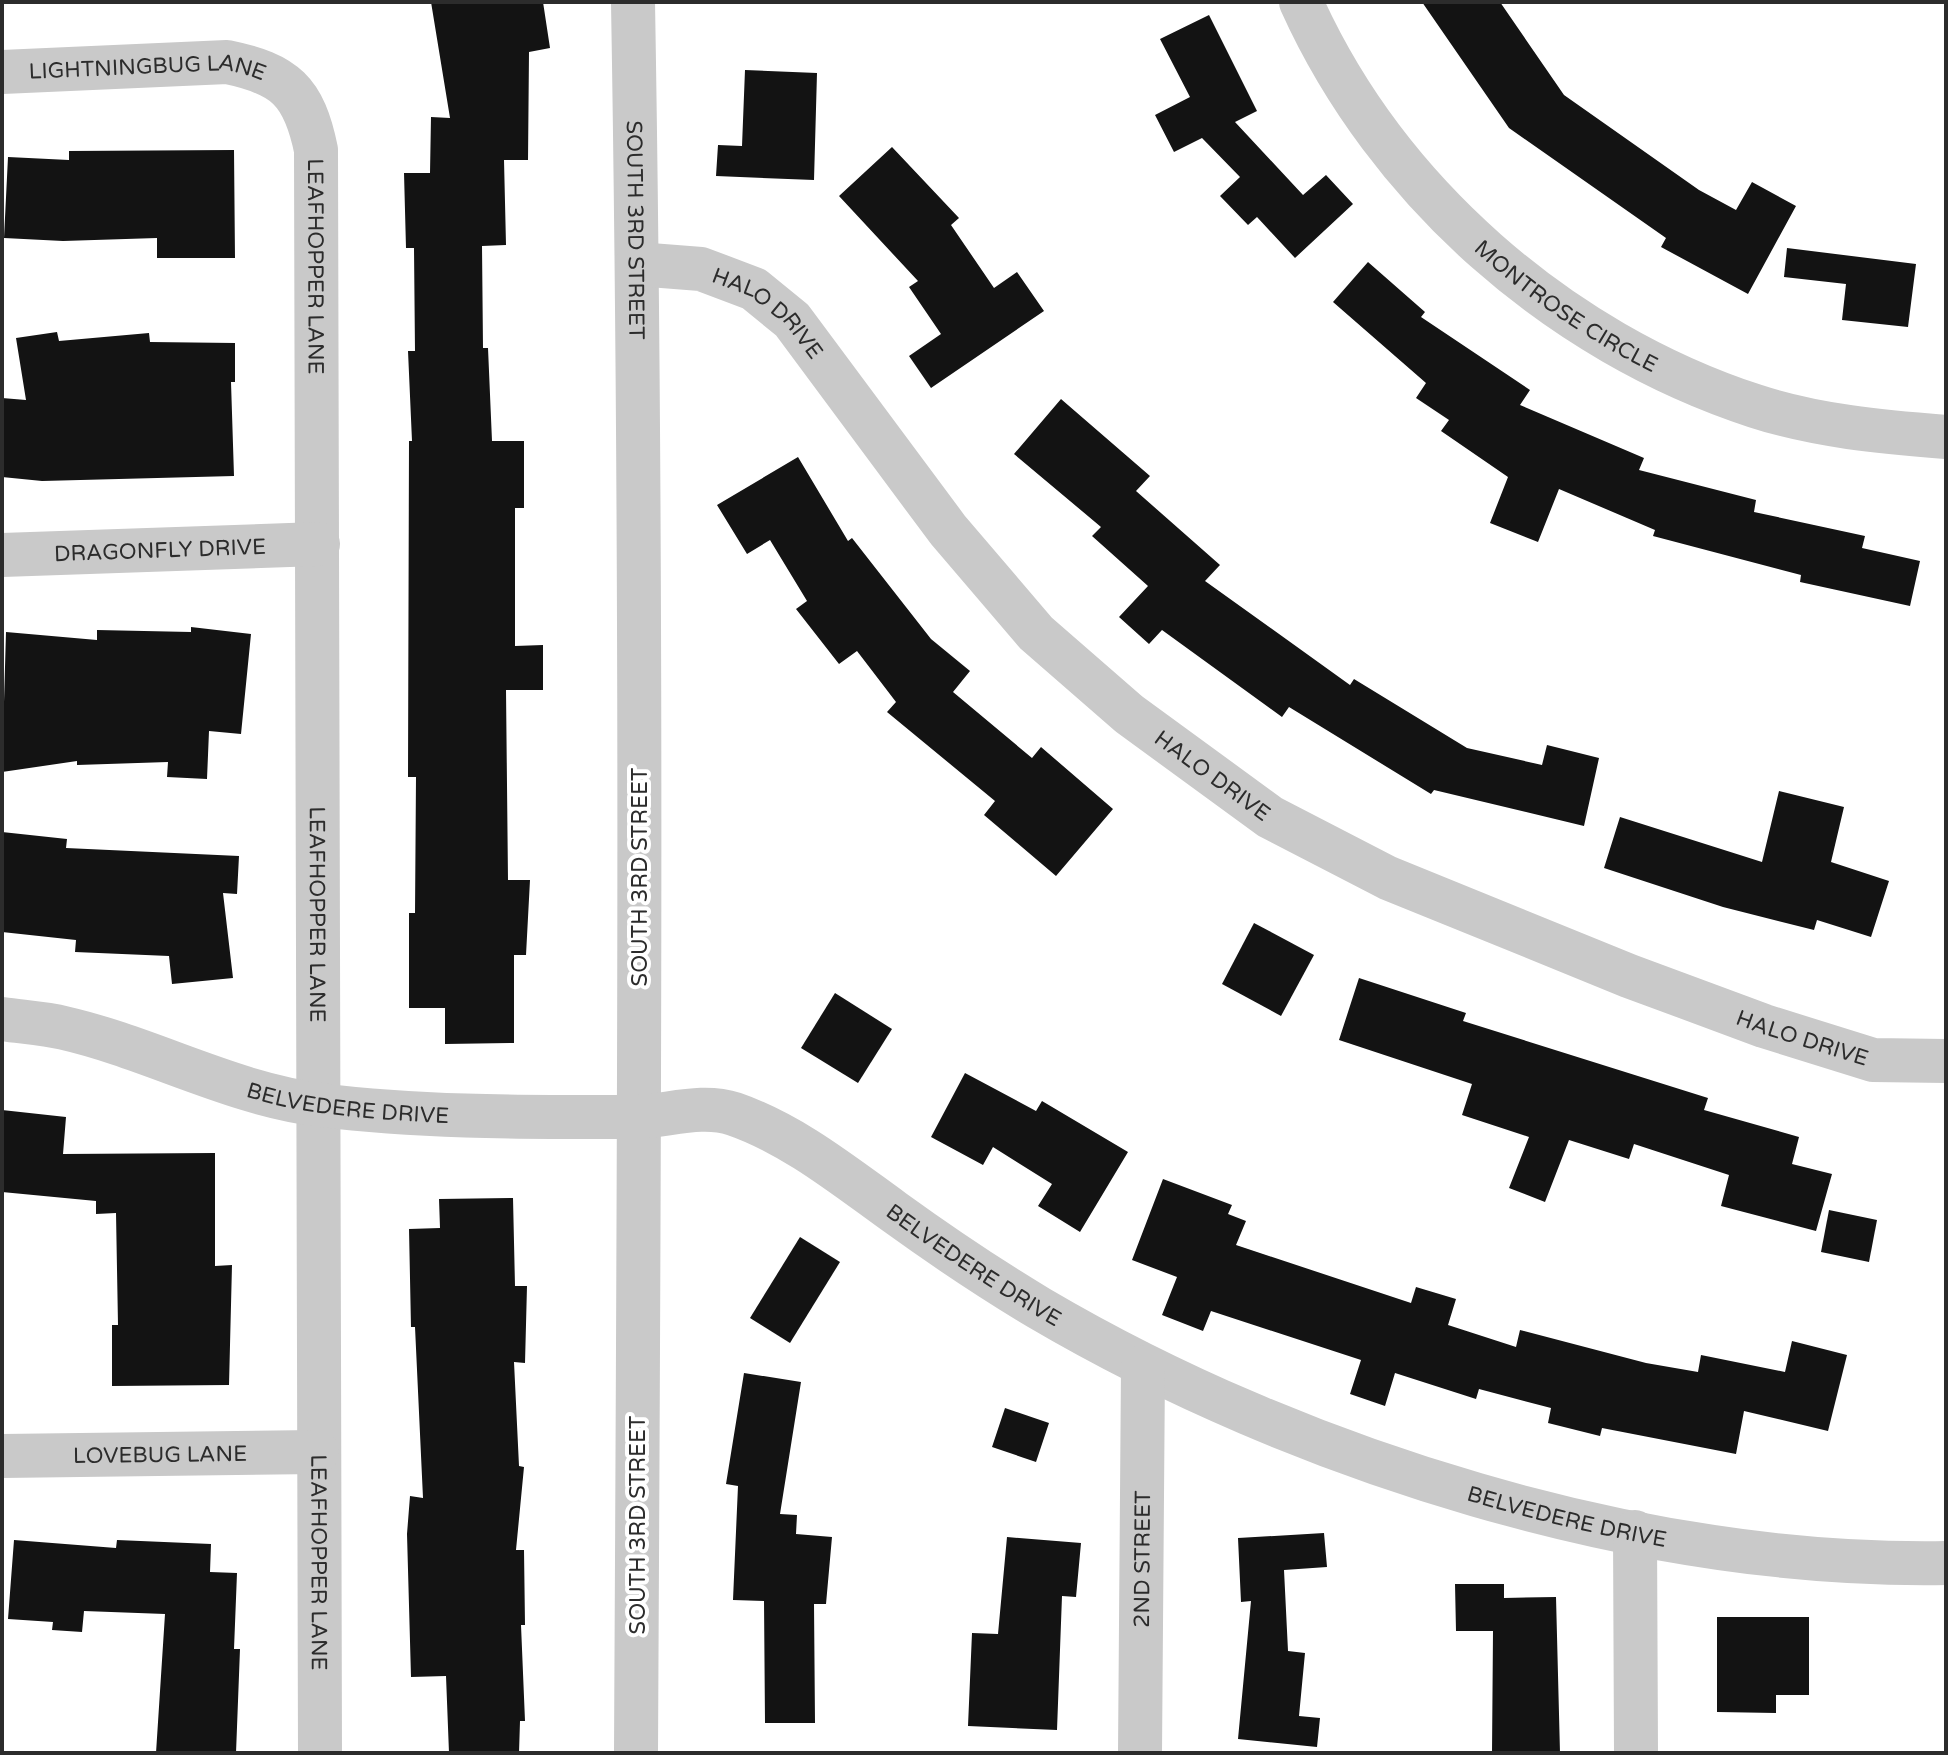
<svg xmlns="http://www.w3.org/2000/svg" width="1948" height="1755" font-family="'Varela Round',sans-serif">
<style>
.building{fill:#131313}
.lines{fill:none;stroke-linecap:round;stroke-linejoin:round}
.minor{stroke:#c9c9c9;stroke-width:44}
.labels{text-anchor:middle;stroke-width:8;stroke-linejoin:round;paint-order:stroke}
.street-label{font-size:22px;fill:#2c2c2c;stroke:#fff}
</style>
<rect width="100%" height="100%" fill="#fff"/>
<!-- building -->
<g class="building">
<path d="M 431,2 L 543,2 L 550,48 L 529,52 L 528,160 L 504,160 L 506,245 L 482,246 L 483,348 L 488,348 L 492,441 L 524,441 L 524,508 L 515,508 L 515,646 L 543,645 L 543,690 L 506,690 L 508,880 L 530,880 L 526,955 L 514,955 L 514,1043 L 445,1044 L 445,1008 L 409,1008 L 409,913 L 415,913 L 416,777 L 408,777 L 409,441 L 412,441 L 408,351 L 415,351 L 414,248 L 406,248 L 404,173 L 430,173 L 431,117 L 450,118 Z"/>
<path d="M 1422,2 L 1500,2 L 1564,95 L 1699,190 L 1736,210 L 1752,182 L 1796,206 L 1748,294 L 1661,247 L 1666,238 L 1509,128 Z"/>
<path d="M 1209,15 L 1257,111 L 1235,122 L 1303,195 L 1326,175 L 1353,204 L 1295,258 L 1257,217 L 1248,225 L 1220,196 L 1240,177 L 1202,138 L 1174,152 L 1155,115 L 1190,97 L 1160,39 Z"/>
<path d="M 745,70 L 817,73 L 814,180 L 716,176 L 718,145 L 742,146 Z"/>
<path d="M 892,147 L 959,218 L 951,225 L 994,288 L 1017,272 L 1044,311 L 931,388 L 909,356 L 941,334 L 909,287 L 918,281 L 839,196 Z"/>
<path d="M 234,150 L 235,258 L 157,258 L 157,238 L 63,241 L 4,238 L 8,157 L 69,160 L 69,151 Z"/>
<path d="M 1787,248 L 1916,264 L 1908,327 L 1842,320 L 1846,284 L 1784,277 Z"/>
<path d="M 1368,262 L 1425,312 L 1421,317 L 1530,390 L 1520,405 L 1644,458 L 1639,470 L 1756,500 L 1754,512 L 1865,536 L 1862,548 L 1920,561 L 1910,606 L 1800,582 L 1801,575 L 1653,536 L 1655,530 L 1559,489 L 1538,542 L 1490,523 L 1508,477 L 1441,431 L 1449,420 L 1416,398 L 1426,383 L 1333,302 Z"/>
<path d="M 57,332 L 59,341 L 149,333 L 150,342 L 235,343 L 235,382 L 231,382 L 234,476 L 42,481 L 2,477 L 2,398 L 26,400 L 16,338 Z"/>
<path d="M 1061,399 L 1150,476 L 1136,491 L 1220,565 L 1205,581 L 1350,685 L 1354,679 L 1467,748 L 1542,765 L 1547,745 L 1599,758 L 1584,826 L 1434,790 L 1431,794 L 1289,707 L 1282,717 L 1162,630 L 1149,644 L 1119,617 L 1148,586 L 1092,536 L 1101,527 L 1014,454 Z"/>
<path d="M 798,457 L 848,541 L 852,538 L 931,639 L 970,671 L 953,692 L 1032,758 L 1041,747 L 1113,809 L 1056,876 L 984,815 L 995,801 L 887,712 L 896,702 L 857,651 L 839,664 L 796,609 L 807,601 L 770,540 L 747,554 L 717,505 Z"/>
<path d="M 191,627 L 251,634 L 241,734 L 209,731 L 207,779 L 167,777 L 168,762 L 77,765 L 77,761 L 2,772 L 6,632 L 97,640 L 97,630 L 191,632 Z"/>
<path d="M 1779,791 L 1844,807 L 1831,862 L 1889,881 L 1871,937 L 1817,920 L 1814,930 L 1723,907 L 1604,868 L 1620,817 L 1762,862 Z"/>
<path d="M 2,832 L 67,839 L 66,848 L 239,856 L 237,894 L 223,893 L 233,978 L 172,984 L 169,956 L 75,952 L 76,940 L 2,932 Z"/>
<path d="M 1254,923 L 1314,955 L 1281,1016 L 1222,984 Z"/>
<path d="M 1359,978 L 1466,1013 L 1463,1021 L 1708,1098 L 1704,1110 L 1799,1137 L 1792,1164 L 1832,1174 L 1816,1231 L 1721,1206 L 1729,1175 L 1634,1144 L 1629,1159 L 1569,1140 L 1545,1202 L 1509,1188 L 1529,1137 L 1462,1115 L 1472,1084 L 1339,1040 Z"/>
<path d="M 835,993 L 892,1029 L 858,1083 L 801,1048 Z"/>
<path d="M 965,1073 L 1036,1111 L 1042,1101 L 1128,1152 L 1080,1232 L 1038,1206 L 1052,1184 L 993,1147 L 983,1165 L 931,1137 Z"/>
<path d="M 2,1110 L 66,1117 L 63,1154 L 215,1153 L 215,1266 L 232,1265 L 229,1385 L 112,1386 L 112,1325 L 118,1325 L 116,1213 L 96,1214 L 96,1201 L 2,1192 Z"/>
<path d="M 1163,1179 L 1232,1205 L 1228,1214 L 1246,1221 L 1236,1245 L 1411,1303 L 1416,1287 L 1456,1299 L 1448,1325 L 1516,1347 L 1520,1330 L 1646,1363 L 1698,1372 L 1701,1355 L 1785,1372 L 1792,1341 L 1847,1355 L 1828,1431 L 1744,1411 L 1736,1454 L 1602,1428 L 1600,1436 L 1548,1423 L 1551,1408 L 1479,1389 L 1476,1399 L 1395,1373 L 1385,1406 L 1350,1394 L 1361,1360 L 1211,1311 L 1203,1331 L 1162,1315 L 1177,1277 L 1132,1260 Z"/>
<path d="M 513,1198 L 515,1286 L 527,1286 L 525,1363 L 514,1362 L 519,1466 L 524,1467 L 516,1550 L 524,1550 L 525,1625 L 521,1625 L 525,1721 L 520,1721 L 519,1753 L 449,1753 L 446,1676 L 411,1677 L 407,1534 L 410,1496 L 423,1498 L 415,1327 L 411,1327 L 409,1229 L 440,1228 L 439,1199 Z"/>
<path d="M 1829,1210 L 1877,1220 L 1869,1262 L 1821,1252 Z"/>
<path d="M 800,1237 L 840,1262 L 790,1343 L 750,1318 Z"/>
<path d="M 744,1373 L 801,1382 L 780,1514 L 797,1515 L 796,1534 L 832,1537 L 826,1604 L 814,1604 L 815,1723 L 765,1723 L 764,1601 L 733,1600 L 738,1486 L 726,1484 Z"/>
<path d="M 1005,1408 L 1049,1423 L 1036,1462 L 992,1447 Z"/>
<path d="M 1324,1533 L 1327,1567 L 1284,1570 L 1288,1651 L 1305,1653 L 1299,1716 L 1320,1718 L 1317,1747 L 1238,1739 L 1251,1601 L 1241,1602 L 1238,1538 Z"/>
<path d="M 1007,1537 L 1081,1543 L 1076,1597 L 1062,1596 L 1057,1730 L 968,1726 L 972,1633 L 998,1634 Z"/>
<path d="M 14,1540 L 116,1548 L 117,1540 L 211,1544 L 210,1572 L 237,1573 L 234,1649 L 240,1649 L 236,1753 L 156,1753 L 165,1614 L 84,1611 L 82,1632 L 52,1630 L 53,1622 L 8,1619 Z"/>
<path d="M 1455,1584 L 1504,1584 L 1504,1598 L 1556,1597 L 1560,1753 L 1492,1753 L 1493,1631 L 1456,1631 Z"/>
<path d="M 1717,1617 L 1809,1617 L 1809,1695 L 1776,1695 L 1776,1713 L 1717,1712 Z"/>
</g>
<g class="lines">
<!-- minor -->
<g class="minor">
<path id="s1" d="M 633,2 C 643,586 639,1169 636,1753"/>
<path id="s2" d="M 1301,2 C 1386,191 1559,342 1755,406 C 1816,426 1882,432 1946,437"/>
<path id="s3" d="M 2,72 L 227,62 C 285,74 304,91 316,150 L 320,1753"/>
<path id="s4" d="M 637,264 L 701,269 L 754,289 L 792,320 L 948,530 L 1036,633 L 1129,714 L 1270,817 L 1388,878 L 1629,976 L 1764,1026 L 1873,1060 L 1946,1061"/>
<path id="s5" d="M 2,555 L 318,544"/>
<path id="s6" d="M 2,1019 C 22,1022 44,1023 64,1028 C 151,1048 231,1094 321,1105 C 423,1118 529,1117 631,1117 C 665,1117 700,1103 734,1114 C 792,1134 843,1175 893,1211 C 940,1245 989,1278 1039,1308 C 1299,1461 1643,1568 1946,1563"/>
<path id="s7" d="M 2,1456 L 317,1452"/>
<path d="M 1635,1532 L 1636,1753"/>
<path id="s8" d="M 1140,1753 L 1143,1367"/>
</g>
</g>
<g class="labels">
<!-- street labels -->
<g class="street-label">
<text dy="8" stroke="none"><textPath href="#s3" startOffset="146">LIGHTNINGBUG LANE</textPath></text>
<text dy="8" stroke="none"><textPath href="#s1" startOffset="228">SOUTH 3RD STREET</textPath></text>
<text dy="8" stroke="none"><textPath href="#s3" startOffset="478">LEAFHOPPER LANE</textPath></text>
<text dy="8" stroke="none"><textPath href="#s2" startOffset="410">MONTROSE CIRCLE</textPath></text>
<text dy="8" stroke="none"><textPath href="#s4" startOffset="146">HALO DRIVE</textPath></text>
<text dy="8" stroke="none"><textPath href="#s5" startOffset="158">DRAGONFLY DRIVE</textPath></text>
<text dy="8" stroke="none"><textPath href="#s4" startOffset="794">HALO DRIVE</textPath></text>
<text transform="translate(639 877) rotate(-90)" y="8">SOUTH 3RD STREET</text>
<text dy="8" stroke="none"><textPath href="#s3" startOffset="1126">LEAFHOPPER LANE</textPath></text>
<text dy="8" stroke="none"><textPath href="#s4" startOffset="1442">HALO DRIVE</textPath></text>
<text dy="8" stroke="none"><textPath href="#s6" startOffset="358">BELVEDERE DRIVE</textPath></text>
<text dy="8" stroke="none"><textPath href="#s6" startOffset="1030">BELVEDERE DRIVE</textPath></text>
<text dy="8" stroke="none"><textPath href="#s7" startOffset="158">LOVEBUG LANE</textPath></text>
<text dy="8" stroke="none"><textPath href="#s6" startOffset="1678">BELVEDERE DRIVE</textPath></text>
<text transform="translate(637 1525) rotate(-90)" y="8">SOUTH 3RD STREET</text>
<text dy="8" stroke="none"><textPath href="#s8" startOffset="194">2ND STREET</textPath></text>
<text dy="8" stroke="none"><textPath href="#s3" startOffset="1774">LEAFHOPPER LANE</textPath></text>
</g>
</g>
<!-- border -->
<rect width="1948" height="1755" fill="none" stroke="#2c2c2c" stroke-width="8"/>
</svg>
